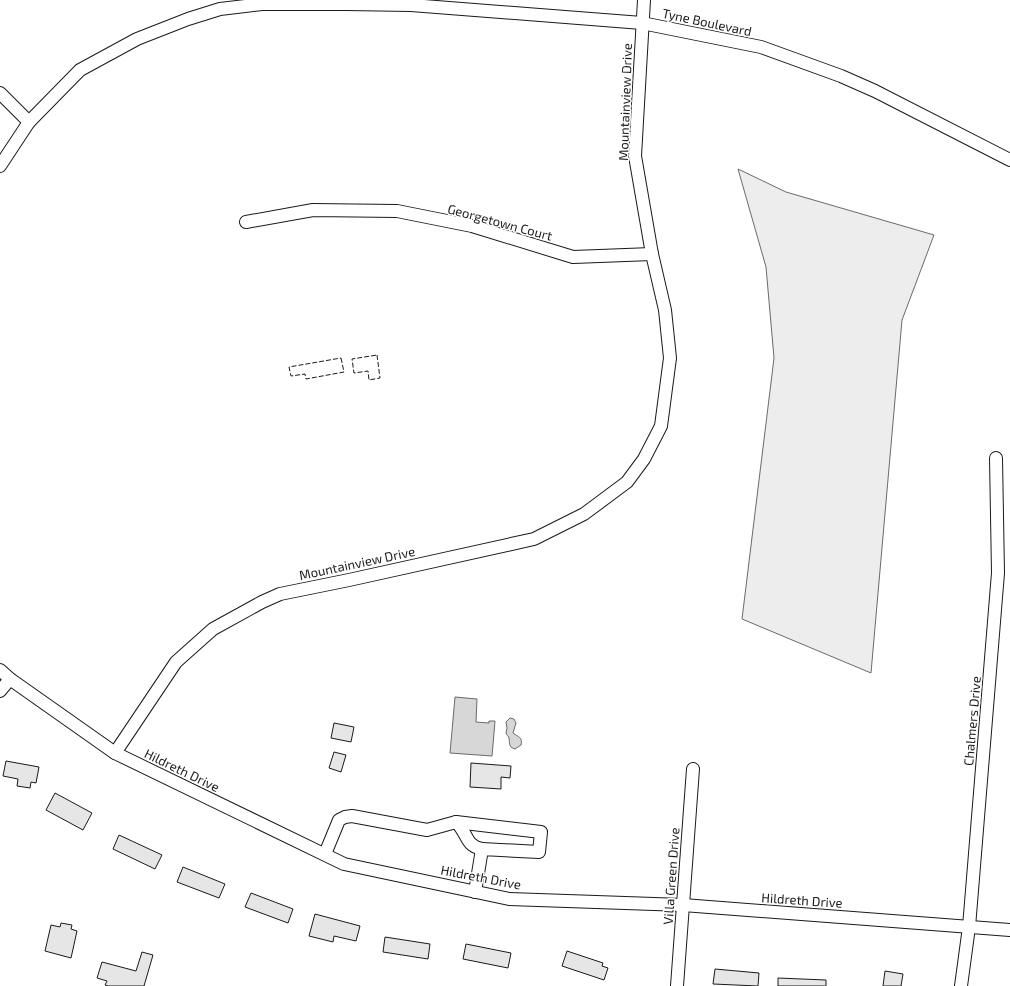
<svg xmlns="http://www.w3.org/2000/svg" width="1010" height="986" font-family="'Exo 2',sans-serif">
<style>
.built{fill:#ededed;stroke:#6a6a6a}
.water{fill:#d7d7d7;stroke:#6a6a6a}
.building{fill:#e6e6e6;stroke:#1a1a1a}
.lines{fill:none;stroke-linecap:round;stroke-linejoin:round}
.minor-casing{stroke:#1a1a1a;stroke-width:14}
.minor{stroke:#fff;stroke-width:12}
.fence{stroke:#1a1a1a;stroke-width:1;stroke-dasharray:5 2;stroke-linecap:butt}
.labels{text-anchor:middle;stroke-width:3;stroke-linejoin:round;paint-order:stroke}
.street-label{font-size:13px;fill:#1a1a1a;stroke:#fff}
</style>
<rect width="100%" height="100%" fill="#fff"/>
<!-- built -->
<path class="built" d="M 738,169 L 786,192 L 934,235 L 902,320 L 871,673 L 742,619 L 774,358 L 766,267 Z"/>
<!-- water -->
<g class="water">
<path d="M 455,697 L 477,699 L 476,722 L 489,723 L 489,721 L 495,721 L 492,756 L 450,753 Z"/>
<path d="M 510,718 L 514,719 L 516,723 L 513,733 C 518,737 523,737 521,745 L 515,749 C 508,747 510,743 509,738 C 509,737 506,734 506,733 L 507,728 L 506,722 Z"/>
</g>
<!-- building -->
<g class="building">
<path d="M 334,723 L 354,727 L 351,742 L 331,738 Z"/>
<path d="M 334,752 L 346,755 L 341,772 L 329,768 Z"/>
<path d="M 6,761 L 39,767 L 36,783 L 31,782 L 30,788 L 17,786 L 18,779 L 3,776 Z"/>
<path d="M 471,763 L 511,766 L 510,778 L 501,777 L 501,789 L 470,787 Z"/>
<path d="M 55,793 L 92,813 L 83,830 L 46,810 Z"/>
<path d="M 119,835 L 162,855 L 155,869 L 113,849 Z"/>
<path d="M 183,867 L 225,884 L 219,898 L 177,882 Z"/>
<path d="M 251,893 L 293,909 L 288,923 L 245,907 Z"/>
<path d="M 315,914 L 360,926 L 356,941 L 334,936 L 333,942 L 309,936 Z"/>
<path d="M 61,923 L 72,925 L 71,929 L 77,931 L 71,958 L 45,951 L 51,925 L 60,927 Z"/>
<path d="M 385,937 L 430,944 L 428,959 L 383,952 Z"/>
<path d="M 466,944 L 511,953 L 508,968 L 463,959 Z"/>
<path d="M 567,951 L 603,963 L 602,966 L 608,968 L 604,980 L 562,966 Z"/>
<path d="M 142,952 L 153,955 L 144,986 L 108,986 L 105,985 L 107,981 L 97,978 L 102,962 L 136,971 Z"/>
<path d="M 715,969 L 759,973 L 758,986 L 713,984 Z"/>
<path d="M 885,971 L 903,974 L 901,986 L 883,986 Z"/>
<path d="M 778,978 L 826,980 L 826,986 L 778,986 Z"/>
</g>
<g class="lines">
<defs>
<g id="minor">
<path d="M 0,93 L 29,122"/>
<path d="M 0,166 L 29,122 L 80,70 L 137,39 L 188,19 L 220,9 L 262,4 L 346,4 L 411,5 L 642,23 L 761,47 L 841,76 L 875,91 L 1010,160"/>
<path d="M 246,222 L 313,210 L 397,211 L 472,226 L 573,257 L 652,254"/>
<path d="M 0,670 L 10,679 L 115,753 L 344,864 L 509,899 L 683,905 L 1010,930"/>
<path d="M 0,691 L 10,679"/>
<path d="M 115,753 L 176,662 L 213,629 L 262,602 L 280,594 L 349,580 L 534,539 L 584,514 L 627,482 L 644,459 L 661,426 L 670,358 L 665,310 L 652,254 L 635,156 L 644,0"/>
<path d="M 456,822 C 468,833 465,846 482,849"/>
<path d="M 325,854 L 339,820 L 345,817 L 352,816 L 427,830 L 456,822 L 541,832 L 539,852 L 482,849 L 475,892"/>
<path d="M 677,986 L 693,769"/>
<path d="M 961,986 L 969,927 L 998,573 L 996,458"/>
</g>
</defs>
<!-- minor casing -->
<use href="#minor" class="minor-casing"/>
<!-- minor -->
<use href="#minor" class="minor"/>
<!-- fence -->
<g class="fence">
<path d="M 377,355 L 380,378 L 369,380 L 368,371 L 354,373 L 352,359 Z"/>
<path d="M 341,358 L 344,372 L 306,379 L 305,374 L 291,376 L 289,367 Z"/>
</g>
</g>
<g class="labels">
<!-- street labels -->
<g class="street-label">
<text transform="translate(707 22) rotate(12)" y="5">Tyne Boulevard</text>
<text transform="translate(625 102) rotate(-88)" y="5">Mountainview Drive</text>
<text transform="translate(500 222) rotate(15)" y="5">Georgetown Court</text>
<text transform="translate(357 563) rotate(-12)" y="5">Mountainview Drive</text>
<text transform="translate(972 721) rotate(-85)" y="5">Chalmers Drive</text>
<text transform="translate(182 770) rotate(26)" y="5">Hildreth Drive</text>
<text transform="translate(671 876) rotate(-86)" y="5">Villa Green Drive</text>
<text transform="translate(481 877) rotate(11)" y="5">Hildreth Drive</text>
<text transform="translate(802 900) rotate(4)" y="5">Hildreth Drive</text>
</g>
</g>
</svg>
